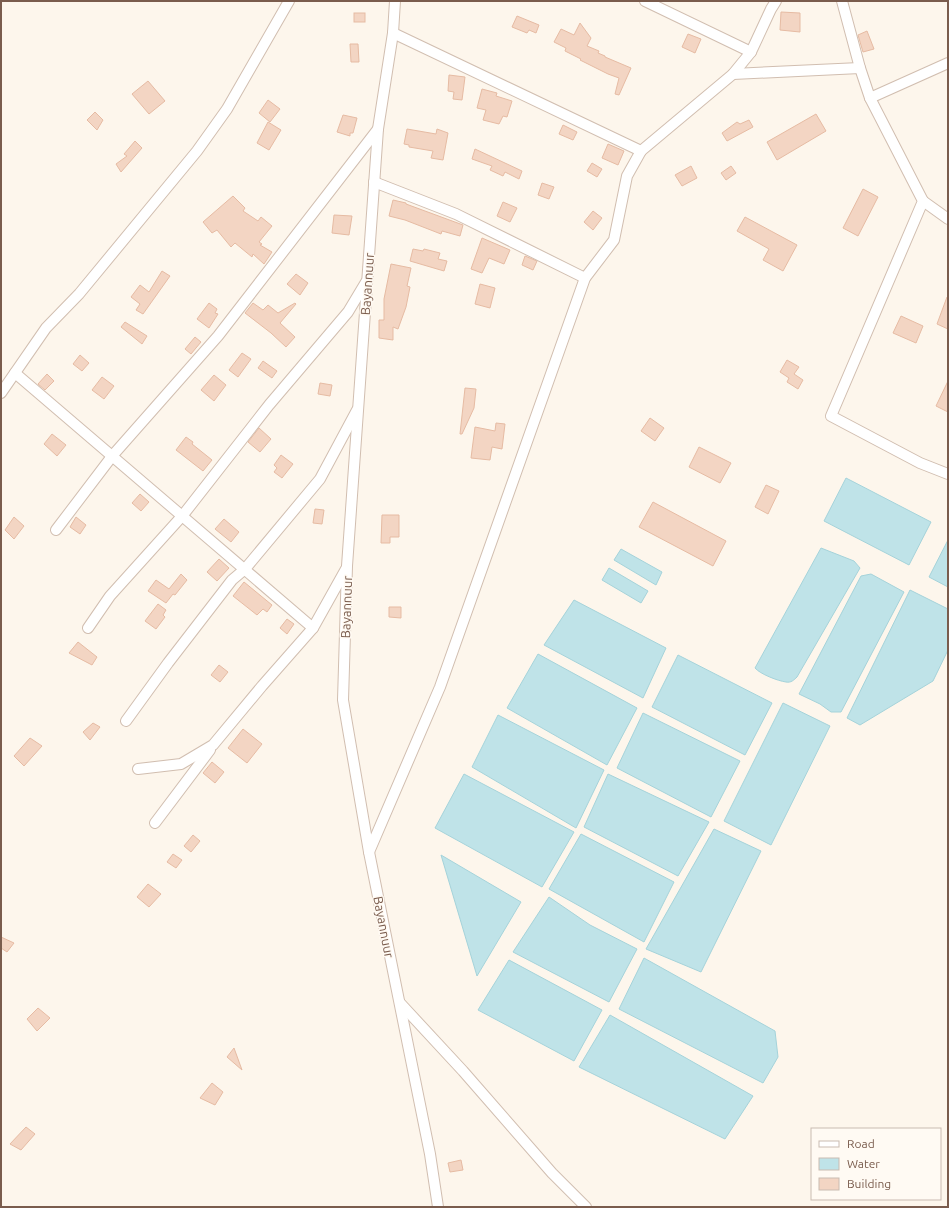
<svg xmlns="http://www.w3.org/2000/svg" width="949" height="1208" font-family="Ubuntu,sans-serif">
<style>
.water{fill:#bfe3e8;stroke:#a5d3da}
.building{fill:#f3d5c3;stroke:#e6bba3}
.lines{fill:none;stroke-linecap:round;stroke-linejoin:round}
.street-casing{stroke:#d1beb0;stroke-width:12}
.street{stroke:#fff;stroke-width:10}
.labels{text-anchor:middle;stroke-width:3;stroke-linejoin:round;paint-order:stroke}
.street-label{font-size:13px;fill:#7a5c4d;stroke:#fffaf3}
</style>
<rect width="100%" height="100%" fill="#fdf6ec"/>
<!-- water -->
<g class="water">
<path d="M 846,478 L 931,522 L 909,565 L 824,521 Z"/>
<path d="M 948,540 L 948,587 L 929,577 Z"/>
<path d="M 821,548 L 854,561 L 860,568 L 797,677 C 794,680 791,683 786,682 C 778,681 760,674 755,668 Z"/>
<path d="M 621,549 L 662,572 L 656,585 L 614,560 Z"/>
<path d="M 609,568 L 648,591 L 641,603 L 602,580 Z"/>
<path d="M 871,574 L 904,592 L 841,712 L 831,712 L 820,704 L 799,694 L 861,576 Z"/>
<path d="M 910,590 L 948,609 L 948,650 L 933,681 L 860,725 L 847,718 Z"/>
<path d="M 574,600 L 666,648 L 643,698 L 544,645 Z"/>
<path d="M 538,654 L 637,708 L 607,765 L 507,708 Z"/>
<path d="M 678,655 L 772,703 L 745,755 L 652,707 Z"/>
<path d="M 783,703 L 830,726 L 771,845 L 724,821 Z"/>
<path d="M 643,713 L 740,761 L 711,817 L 617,768 Z"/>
<path d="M 498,715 L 604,770 L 576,828 L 472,767 Z"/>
<path d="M 464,774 L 574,832 L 542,887 L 435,828 Z"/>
<path d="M 608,774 L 709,822 L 678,876 L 584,827 Z"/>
<path d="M 714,829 L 761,851 L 701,972 L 646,949 Z"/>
<path d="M 581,834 L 674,882 L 644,942 L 549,889 Z"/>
<path d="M 441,855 L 521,902 L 477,976 Z"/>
<path d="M 549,897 L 590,925 L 637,949 L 609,1002 L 513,952 Z"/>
<path d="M 644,958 L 775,1031 L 778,1057 L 763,1083 L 619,1009 Z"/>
<path d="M 509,960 L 602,1010 L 574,1061 L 478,1010 Z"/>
<path d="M 610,1015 L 753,1096 L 725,1139 L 579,1067 Z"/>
</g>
<!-- building -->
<g class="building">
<path d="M 781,12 L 800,13 L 800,32 L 780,30 Z"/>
<rect x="354" y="13" width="11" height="9"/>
<path d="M 517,16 L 539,25 L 536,33 L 529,30 L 527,33 L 512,27 Z"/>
<path d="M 580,23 L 591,38 L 587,46 L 599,51 L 598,53 L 605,56 L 605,57 L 631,68 L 619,95 L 615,94 L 619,78 L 608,74 L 580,60 L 581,59 L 565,51 L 566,48 L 554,42 L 561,29 L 574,35 Z"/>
<path d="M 867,31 L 874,49 L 863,52 L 858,35 Z"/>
<path d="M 688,34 L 701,39 L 695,53 L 682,47 Z"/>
<path d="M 350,44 L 358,44 L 359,62 L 351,62 Z"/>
<path d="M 449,75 L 465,77 L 462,100 L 453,99 L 454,92 L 448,91 Z"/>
<path d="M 148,81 L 165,101 L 149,114 L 132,94 Z"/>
<path d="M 482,89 L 497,93 L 496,96 L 512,101 L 507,117 L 503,116 L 499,124 L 483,120 L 486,110 L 477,108 Z"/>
<path d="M 268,100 L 280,109 L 270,122 L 259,113 Z"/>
<path d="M 95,112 L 103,120 L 97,130 L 87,120 Z"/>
<path d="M 816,114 L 826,131 L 777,160 L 767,142 Z"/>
<path d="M 343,115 L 357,118 L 353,133 L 350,133 L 350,136 L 337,132 Z"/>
<path d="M 749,120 L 753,127 L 727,141 L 722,133 L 737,122 L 740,124 Z"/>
<path d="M 268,122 L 281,130 L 269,150 L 257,143 Z"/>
<path d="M 563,125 L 577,132 L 573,140 L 559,134 Z"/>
<path d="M 407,129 L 436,134 L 437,129 L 448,133 L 443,160 L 431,158 L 433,151 L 409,147 L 409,145 L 404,144 Z"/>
<path d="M 135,141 L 142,148 L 121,172 L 116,164 L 127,156 L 124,154 Z"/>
<path d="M 608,144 L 624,151 L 618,165 L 602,158 Z"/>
<path d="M 475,149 L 522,171 L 519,179 L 505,172 L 503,176 L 490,170 L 492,166 L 472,159 Z"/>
<path d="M 592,163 L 602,169 L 597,177 L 587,171 Z"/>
<path d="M 691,166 L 697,178 L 682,186 L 675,175 Z"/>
<path d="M 731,166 L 736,173 L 726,180 L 721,173 Z"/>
<path d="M 542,183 L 554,187 L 549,199 L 538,195 Z"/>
<path d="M 863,189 L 878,197 L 858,236 L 843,228 Z"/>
<path d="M 233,196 L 245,208 L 243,211 L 258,221 L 261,217 L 272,226 L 259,242 L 262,244 L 260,245 L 272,252 L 264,264 L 253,254 L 252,257 L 235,243 L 231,247 L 217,230 L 212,233 L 203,222 Z"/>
<path d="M 393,200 L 406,203 L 406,204 L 463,225 L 460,236 L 442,231 L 441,234 L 405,220 L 389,216 Z"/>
<path d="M 503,202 L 517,208 L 510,222 L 497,216 Z"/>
<path d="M 593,211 L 602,218 L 593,230 L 584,222 Z"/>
<path d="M 334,215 L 352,216 L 349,235 L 332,233 Z"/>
<path d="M 745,217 L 797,245 L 783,271 L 763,260 L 769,249 L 737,231 Z"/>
<path d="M 482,238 L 510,250 L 504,264 L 489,258 L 482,273 L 471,269 Z"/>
<path d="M 413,249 L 423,251 L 424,249 L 440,253 L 438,259 L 447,261 L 444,271 L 410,261 Z"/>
<path d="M 525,256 L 537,261 L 533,270 L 522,265 Z"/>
<path d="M 391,264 L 411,268 L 407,286 L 410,287 L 406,307 L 398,329 L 393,327 L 393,340 L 379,338 L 379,320 L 384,320 L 384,299 Z"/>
<path d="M 162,271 L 170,276 L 143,314 L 136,310 L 140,304 L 131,297 L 140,285 L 149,292 Z"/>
<path d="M 296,274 L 308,283 L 300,295 L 287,284 Z"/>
<path d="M 480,284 L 495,288 L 490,308 L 475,304 Z"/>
<path d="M 947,297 L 948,297 L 948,329 L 937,324 Z"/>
<path d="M 209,303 L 217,309 L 215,313 L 218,314 L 209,328 L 197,319 Z"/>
<path d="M 253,303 L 263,310 L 268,305 L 278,313 L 295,303 L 296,304 L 280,323 L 295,337 L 286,347 L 271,333 L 245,313 Z"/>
<path d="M 901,316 L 923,326 L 916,343 L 893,333 Z"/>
<path d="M 125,322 L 147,336 L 142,344 L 121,327 Z"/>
<path d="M 195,337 L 201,342 L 191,354 L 185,349 Z"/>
<path d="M 242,353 L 251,359 L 238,377 L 229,370 Z"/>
<path d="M 80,355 L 89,363 L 82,371 L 73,364 Z"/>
<path d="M 787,360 L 799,367 L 794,374 L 803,380 L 798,389 L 787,382 L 789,378 L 780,372 Z"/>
<path d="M 263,361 L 277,371 L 272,378 L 258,368 Z"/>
<path d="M 47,374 L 54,381 L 45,390 L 38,384 Z"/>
<path d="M 214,375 L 226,385 L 214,401 L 201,390 Z"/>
<path d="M 102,377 L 114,386 L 104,399 L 92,390 Z"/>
<path d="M 948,381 L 948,412 L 936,406 Z"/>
<path d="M 320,383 L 332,385 L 330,396 L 318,394 Z"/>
<path d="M 465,388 L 476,389 L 474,408 L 462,434 L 460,434 Z"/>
<path d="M 650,418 L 664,428 L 655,441 L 641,431 Z"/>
<path d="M 496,423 L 505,424 L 502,449 L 492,447 L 490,460 L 471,458 L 475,427 L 495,431 Z"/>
<path d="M 259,428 L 271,439 L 260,452 L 248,442 Z"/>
<path d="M 52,434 L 66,445 L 57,456 L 44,444 Z"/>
<path d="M 186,437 L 193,442 L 192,444 L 212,460 L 203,471 L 176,450 Z"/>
<path d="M 699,447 L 731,463 L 720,483 L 689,467 Z"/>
<path d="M 281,455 L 293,464 L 282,478 L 274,472 L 277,468 L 274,465 Z"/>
<path d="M 766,485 L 779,491 L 768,514 L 755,507 Z"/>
<path d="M 140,494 L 149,502 L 141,511 L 132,503 Z"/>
<path d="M 653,502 L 726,541 L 713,566 L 639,527 Z"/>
<path d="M 315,509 L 324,510 L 322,524 L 313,523 Z"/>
<path d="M 382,515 L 399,515 L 399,537 L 390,537 L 390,543 L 381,543 Z"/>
<path d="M 14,517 L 24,526 L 14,539 L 5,530 Z"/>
<path d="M 76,517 L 86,525 L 80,534 L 70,527 Z"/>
<path d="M 224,519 L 239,532 L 231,542 L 215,529 Z"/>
<path d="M 219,559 L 229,568 L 217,581 L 207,572 Z"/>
<path d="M 181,574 L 187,580 L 175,595 L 173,594 L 166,603 L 148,591 L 156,580 L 169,589 Z"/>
<path d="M 244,582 L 272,605 L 267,612 L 263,609 L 257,615 L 233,596 Z"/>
<path d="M 158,604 L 166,610 L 163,615 L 165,617 L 156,629 L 145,621 Z"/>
<path d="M 389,607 L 401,607 L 401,618 L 389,617 Z"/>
<path d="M 287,619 L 294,624 L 287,634 L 280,628 Z"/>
<path d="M 78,642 L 97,657 L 92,665 L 69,653 Z"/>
<path d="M 219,665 L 228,672 L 220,682 L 211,675 Z"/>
<path d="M 93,723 L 100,727 L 90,740 L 83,732 Z"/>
<path d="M 243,729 L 262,744 L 247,763 L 228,748 Z"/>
<path d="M 30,738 L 42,746 L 24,766 L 14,756 Z"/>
<path d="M 212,762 L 224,772 L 215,783 L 203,773 Z"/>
<path d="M 193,835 L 200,841 L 191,852 L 184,846 Z"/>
<path d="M 173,854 L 182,860 L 176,868 L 167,862 Z"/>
<path d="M 148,884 L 161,894 L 149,907 L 137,897 Z"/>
<path d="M 1,937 L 14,943 L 7,952 L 1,948 Z"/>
<path d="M 38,1008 L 50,1018 L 37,1031 L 27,1019 Z"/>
<path d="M 234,1048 L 242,1070 L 227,1057 Z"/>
<path d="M 212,1083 L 223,1092 L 215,1105 L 200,1098 Z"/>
<path d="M 26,1127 L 35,1134 L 21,1150 L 10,1144 Z"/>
<path d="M 461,1160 L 463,1170 L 450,1172 L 448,1163 Z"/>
</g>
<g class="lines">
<defs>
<g id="street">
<path d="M 395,1 L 393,33 L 378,129 L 347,566 L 343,700 L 369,852 L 430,1154 L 438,1207"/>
<path d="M 645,1 L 751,52"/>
<path d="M 842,1 L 860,68 L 870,98 L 923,201 L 831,416 L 920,463 L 948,474"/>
<path d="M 393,33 L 641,151"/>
<path d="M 733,74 L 860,68"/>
<path d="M 870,98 L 948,63"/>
<path d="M 374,182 L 456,214 L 585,278"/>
<path d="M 923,201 L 948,219"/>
<path d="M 15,373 L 313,628 L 346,569"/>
<path d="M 1,393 L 46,328 L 79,294 L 197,151 L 227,109 L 289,1"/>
<path d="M 56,530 L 113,455 L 218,336 L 378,129"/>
<path d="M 88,628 L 110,596 L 183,515 L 269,405 L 348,312 L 366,282"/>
<path d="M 126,721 L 168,663 L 232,580 L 245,569 L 320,479 L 357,410"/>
<path d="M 138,769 L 181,764 L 213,745 L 262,686 L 313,628"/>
<path d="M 155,823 L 210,750"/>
<path d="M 369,852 L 440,687 L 585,278 L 614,240 L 627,176 L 641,151 L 733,74 L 751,52 L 771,9 L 776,1"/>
<path d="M 400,1003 L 463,1071 L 552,1173 L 586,1207"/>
</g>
</defs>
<!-- street casing -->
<use href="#street" class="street-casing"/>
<!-- street -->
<use href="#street" class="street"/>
</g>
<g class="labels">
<!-- street labels -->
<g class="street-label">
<text transform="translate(367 284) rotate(-86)" y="5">Bayannuur</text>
<text transform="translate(346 607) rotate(-88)" y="5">Bayannuur</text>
<text transform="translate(384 927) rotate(79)" y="5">Bayannuur</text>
</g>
</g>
<!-- border -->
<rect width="949" height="1208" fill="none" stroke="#7a5c4d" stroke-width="4"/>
<!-- legend -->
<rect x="811" y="1128" width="130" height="72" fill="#fffaf3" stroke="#cabbb1"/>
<rect x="819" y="1141" width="20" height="6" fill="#ffffff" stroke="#cabbb1"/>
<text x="847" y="1148" font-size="12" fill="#7a5c4d">Road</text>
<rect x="819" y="1158" width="20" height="12" fill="#bfe3e8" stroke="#cabbb1"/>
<text x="847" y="1168" font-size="12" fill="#7a5c4d">Water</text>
<rect x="819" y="1178" width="20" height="12" fill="#f3d5c3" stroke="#cabbb1"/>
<text x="847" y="1188" font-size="12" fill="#7a5c4d">Building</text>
</svg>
